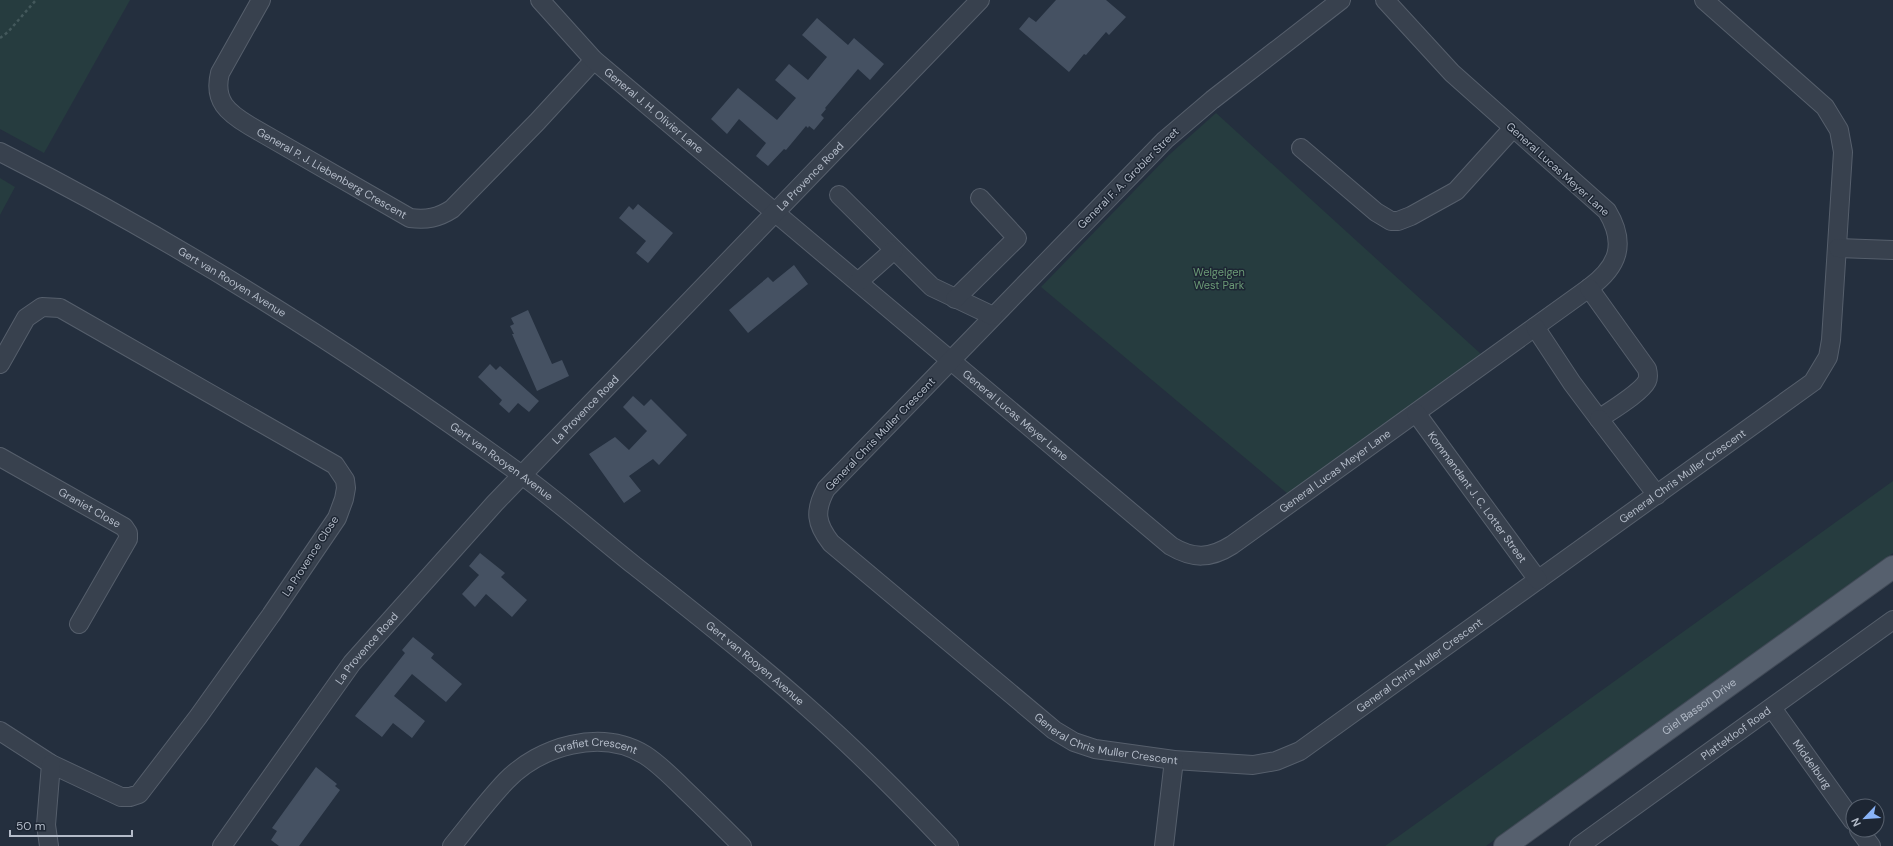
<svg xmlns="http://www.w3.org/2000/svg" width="1893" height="846" font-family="'DM Sans',sans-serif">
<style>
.green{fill:#263c3f}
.building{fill:#455162}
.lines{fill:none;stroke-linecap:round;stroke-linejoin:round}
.minor-casing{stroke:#565f6c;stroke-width:20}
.major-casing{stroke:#414a57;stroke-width:24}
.path{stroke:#44595c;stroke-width:2.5;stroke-dasharray:3 3;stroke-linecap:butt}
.minor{stroke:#38414e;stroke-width:18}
.major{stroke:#56606e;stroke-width:22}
.labels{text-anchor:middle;stroke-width:3;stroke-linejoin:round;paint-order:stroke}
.street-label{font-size:11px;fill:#b4bcc9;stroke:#1d2633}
.park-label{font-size:11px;fill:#6b9a76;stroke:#1d2633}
</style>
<rect width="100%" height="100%" fill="#242f3e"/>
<!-- green -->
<g class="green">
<path d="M 0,0 L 130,0 L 44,153 L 0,129 Z"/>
<path d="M 1216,113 L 1481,354 L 1288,494 L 1041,287 L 1169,155 Z"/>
<path d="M 0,178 L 15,187 L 0,215 Z"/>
<path d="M 1893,481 L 1893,553 L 1486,846 L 1385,846 Z"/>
</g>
<!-- building -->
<g class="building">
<path d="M 1056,0 L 1106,0 L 1126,17 L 1109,35 L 1106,32 L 1086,55 L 1084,54 L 1069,72 L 1019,29 L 1029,17 L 1036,22 Z"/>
<path d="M 817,18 L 848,45 L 854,38 L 884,64 L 870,80 L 858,69 L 825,108 L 826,109 L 821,115 L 824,118 L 814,130 L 809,126 L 808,128 L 806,126 L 786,150 L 784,149 L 768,166 L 756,156 L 766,143 L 739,119 L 727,134 L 711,119 L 738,88 L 777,120 L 796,98 L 775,80 L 789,64 L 808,80 L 827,57 L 802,35 Z"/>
<path d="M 638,204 L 673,233 L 648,263 L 636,253 L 646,241 L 619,218 L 629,206 L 633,210 Z"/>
<path d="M 794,265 L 808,284 L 748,333 L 729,310 L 768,277 L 773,282 Z"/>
<path d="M 528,310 L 552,364 L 562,360 L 569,376 L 537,391 L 512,334 L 514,334 L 510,326 L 514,324 L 511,318 Z"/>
<path d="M 490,364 L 496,370 L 500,366 L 539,401 L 529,412 L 518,403 L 509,413 L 499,404 L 502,400 L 478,377 Z"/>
<path d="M 633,396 L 644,406 L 651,399 L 687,435 L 659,465 L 653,459 L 629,476 L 641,491 L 624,503 L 589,454 L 615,437 L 629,450 L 647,431 L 623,407 Z"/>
<path d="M 480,553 L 505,573 L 501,577 L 527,600 L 512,617 L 486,594 L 475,607 L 462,594 L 479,575 L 469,566 Z"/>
<path d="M 413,637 L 434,654 L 431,658 L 462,684 L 446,702 L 412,674 L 394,696 L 425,721 L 412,738 L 393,723 L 382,737 L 355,716 L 405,653 L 402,650 Z"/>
<path d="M 316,767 L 337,784 L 335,786 L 340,790 L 299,846 L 279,846 L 271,840 L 277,831 L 272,828 Z"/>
</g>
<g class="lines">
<defs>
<g id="minor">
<path id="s1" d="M 261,0 L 220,73 C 213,101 228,113 250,126 L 410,218 C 427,220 438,218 452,209 L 537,122 L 594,60"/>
<path id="s2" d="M 540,0 L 594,60 L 1171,546 C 1193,559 1210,559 1232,545 L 1589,288 C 1618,267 1627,244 1607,211 L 1452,73 L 1385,0"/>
<path id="s3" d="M 1341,0 L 1212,100 L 1165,140 L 826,489 C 814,511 816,524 831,543 L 1054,730 L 1074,742 L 1095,749 L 1174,760 L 1253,765 L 1276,761 L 1300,751 L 1813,382 L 1828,357 L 1831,340 L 1843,152 L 1839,130 L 1825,107 L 1704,0"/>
<path d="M 1301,148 L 1376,212 L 1391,221 L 1398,221 L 1411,216 L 1456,191 L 1513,128"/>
<path id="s4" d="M 0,152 C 182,244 354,353 519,473 C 559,502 596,535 635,566 C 692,611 750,656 805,705 C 855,749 903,797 949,846"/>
<path d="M 839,195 L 932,287 L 993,316"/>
<path d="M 1838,248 L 1893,250"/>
<path d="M 858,282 L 894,250"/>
<path d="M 955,299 L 1017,238 L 980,198"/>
<path d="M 1535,327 L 1572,383 L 1599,419 C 1610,411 1641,393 1647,381 C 1649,377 1648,373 1647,369 L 1589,288"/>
<path d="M 0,364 L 26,318 L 42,307 L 60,308 L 335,465 L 345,480 L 346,488 L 344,499 L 337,518 L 271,615 L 198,717 L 139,794 L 130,797 L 121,797 L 51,764 L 0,731"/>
<path id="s5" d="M 1416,413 L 1538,580"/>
<path d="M 1599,419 L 1657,495"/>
<path id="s6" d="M 0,457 L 124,527 L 128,533 L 128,539 L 79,624"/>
<path id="s7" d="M 1772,708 L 1853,821"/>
<path d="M 1859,830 L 1871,846"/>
<path d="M 49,846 L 46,825 L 51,764"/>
<path id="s8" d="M 222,846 L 352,663 L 495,503 L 980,0"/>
<path id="s9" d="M 452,846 C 470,824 487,801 506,781 C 540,746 601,728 645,755 C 659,764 672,777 684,789 C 704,808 723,827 742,846"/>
<path d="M 1164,846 L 1174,760"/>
<path id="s10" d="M 1579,846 L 1893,620"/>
</g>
<g id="major">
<path id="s11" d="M 1505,846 L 1893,567"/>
</g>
</defs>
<!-- minor casing -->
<use href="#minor" class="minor-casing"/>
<!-- major casing -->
<use href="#major" class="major-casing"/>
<!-- path -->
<path class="path" d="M 0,38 L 8,32 L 36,0"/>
<!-- minor -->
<use href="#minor" class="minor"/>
<!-- major -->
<use href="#major" class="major"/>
</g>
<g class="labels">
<!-- street labels -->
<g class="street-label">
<text dy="4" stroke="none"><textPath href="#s2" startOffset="159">General J. H. Olivier Lane</textPath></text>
<text transform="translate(1558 169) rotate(42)" y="4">General Lucas Meyer Lane</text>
<text dy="4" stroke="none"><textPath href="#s1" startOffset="245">General P. J. Liebenberg Crescent</textPath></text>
<text dy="4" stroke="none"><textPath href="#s8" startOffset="893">La Provence Road</textPath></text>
<text transform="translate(1128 178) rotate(-45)" y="4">General F. A. Grobler Street</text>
<text dy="4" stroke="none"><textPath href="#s4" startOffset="266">Gert van Rooyen Avenue</textPath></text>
<text dy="4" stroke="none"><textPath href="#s8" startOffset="569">La Provence Road</textPath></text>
<text dy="4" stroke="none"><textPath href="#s2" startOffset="632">General Lucas Meyer Lane</textPath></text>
<text transform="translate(880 434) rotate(-46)" y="4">General Chris Muller Crescent</text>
<text dy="4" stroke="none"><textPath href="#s4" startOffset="590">Gert van Rooyen Avenue</textPath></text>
<text dy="4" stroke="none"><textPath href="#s2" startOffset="1027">General Lucas Meyer Lane</textPath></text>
<text dy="4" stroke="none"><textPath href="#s3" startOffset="1786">General Chris Muller Crescent</textPath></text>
<text dy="4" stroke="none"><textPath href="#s5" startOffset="104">Kommandant J. C. Lotter Street</textPath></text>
<text dy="4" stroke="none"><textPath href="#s6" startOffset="103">Graniet Close</textPath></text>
<text transform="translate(310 556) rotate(-57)" y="4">La Provence Close</text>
<text dy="4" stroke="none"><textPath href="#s8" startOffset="245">La Provence Road</textPath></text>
<text dy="4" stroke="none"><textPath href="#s4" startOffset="914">Gert van Rooyen Avenue</textPath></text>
<text dy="4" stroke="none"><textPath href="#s3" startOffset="1462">General Chris Muller Crescent</textPath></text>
<text dy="4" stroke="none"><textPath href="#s11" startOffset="239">Giel Basson Drive</textPath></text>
<text dy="4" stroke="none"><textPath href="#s10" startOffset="193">Plattekloof Road</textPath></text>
<text dy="4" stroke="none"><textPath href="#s3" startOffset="1114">General Chris Muller Crescent</textPath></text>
<text dy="4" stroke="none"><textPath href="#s9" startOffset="185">Grafiet Crescent</textPath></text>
<text dy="4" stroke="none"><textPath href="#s7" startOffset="69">Middelburg</textPath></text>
</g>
<!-- park labels -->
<g class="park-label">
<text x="1219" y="276">Welgelgen<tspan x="1219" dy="13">West Park</tspan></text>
</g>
</g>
<!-- north arrow -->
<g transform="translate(1865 818) rotate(245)"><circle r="19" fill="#1d2633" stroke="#59626f"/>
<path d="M0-3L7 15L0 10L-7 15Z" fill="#8ab4f8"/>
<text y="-6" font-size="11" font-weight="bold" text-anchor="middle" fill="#b4bcc9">N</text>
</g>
<!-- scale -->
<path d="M10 830v6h122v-6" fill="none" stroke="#b4bcc9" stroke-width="2"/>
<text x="16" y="830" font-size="12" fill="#b4bcc9" stroke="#1d2633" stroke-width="3" paint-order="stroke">50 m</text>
</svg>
